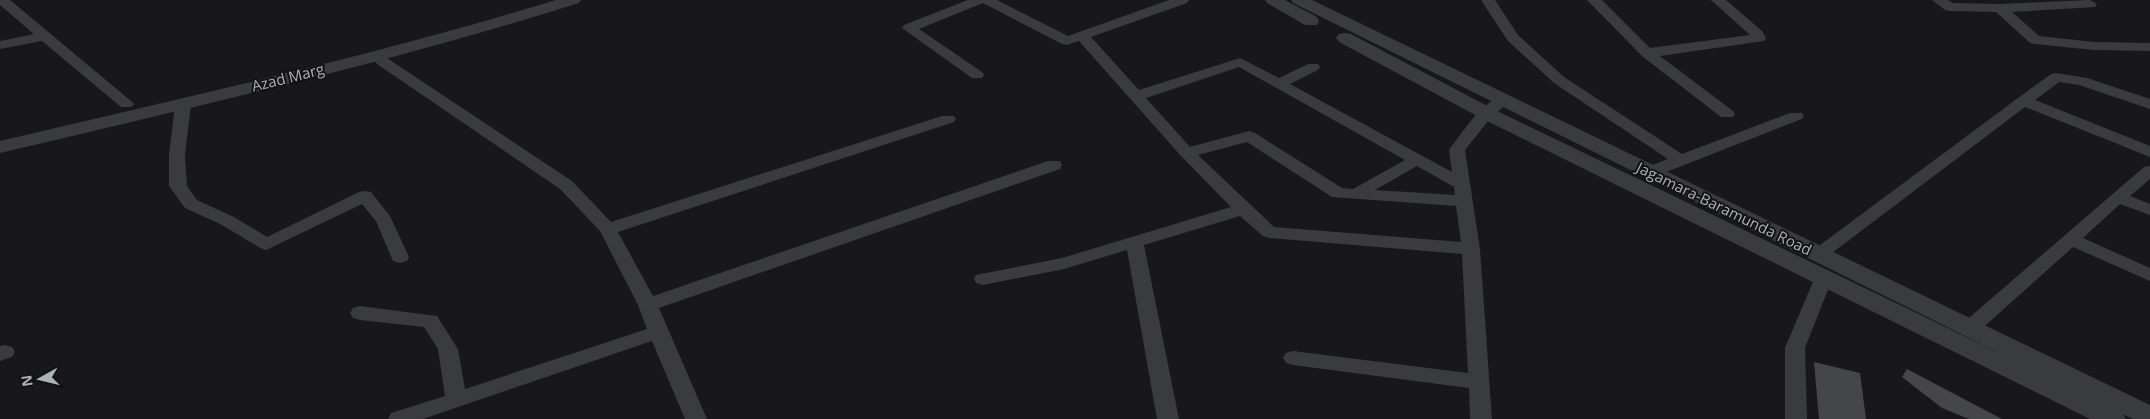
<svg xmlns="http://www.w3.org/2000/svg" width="2150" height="419" font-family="'Open Sans',sans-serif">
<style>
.building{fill:#45464a}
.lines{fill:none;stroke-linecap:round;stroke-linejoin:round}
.minor{fill:#393b3f;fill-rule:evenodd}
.tertiary{fill:#393b3f;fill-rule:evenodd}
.labels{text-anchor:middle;stroke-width:4;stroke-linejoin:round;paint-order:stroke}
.street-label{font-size:15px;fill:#abb1b9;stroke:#131315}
</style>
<rect width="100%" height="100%" fill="#18181a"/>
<!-- building -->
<g class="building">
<path d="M 1814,362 L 1860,373 L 1866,419 L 1819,419 Z"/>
<path d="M 1907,369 L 2002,419 L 1969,419 L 1942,408 L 1902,377 Z"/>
</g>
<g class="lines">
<!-- minor -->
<g class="minor">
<path d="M 0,0 L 10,0 L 131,101 L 134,104 L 131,107 L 121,107 L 42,41 L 0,49 L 0,41 L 34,34 L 0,5 Z"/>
<path d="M 968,0 L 997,0 L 1068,36 L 1169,0 L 1189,0 L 1187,3 L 1091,37 L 1139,90 L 1240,58 L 1279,78 L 1308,64 L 1318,64 L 1320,67 L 1318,70 L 1290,84 L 1452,172 L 1449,150 L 1451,147 C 1463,132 1488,91 1509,97 L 1512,100 L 1492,116 L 1465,150 L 1480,249 L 1492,419 L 1470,419 L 1469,388 L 1293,365 L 1286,363 L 1283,358 L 1286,353 L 1293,351 L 1468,373 L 1462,254 L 1269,238 L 1263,236 L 1240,216 L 1144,245 L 1179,419 L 1157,419 L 1127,250 L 1064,269 L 983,285 L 976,283 L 974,279 L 976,275 L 1062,258 L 1231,207 L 1181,156 L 1079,41 L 1067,45 L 1062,44 L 983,3 L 919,29 L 982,72 L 984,75 L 982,78 L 972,78 L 902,28 L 904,25 ZM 1239,67 L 1405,160 L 1353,189 L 1342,188 L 1255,133 L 1249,131 L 1190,147 L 1146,98 ZM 1247,142 L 1332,197 L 1456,206 L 1461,242 L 1274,227 L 1198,155 ZM 1417,166 L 1454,187 L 1455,195 L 1375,190 Z"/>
<path d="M 1481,0 L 1495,0 L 1518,35 L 1564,77 L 1682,154 L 1790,113 L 1802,113 L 1804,116 L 1802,119 L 1656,176 L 1644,176 L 1642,172 L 1644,168 L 1668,159 L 1554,83 L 1508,41 Z"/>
<path d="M 1587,0 L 1602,0 L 1650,48 L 1750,35 L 1711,0 L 1726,0 L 1762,31 L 1766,38 L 1764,41 L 1660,56 L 1733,111 L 1735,114 L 1733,117 L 1721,117 L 1642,56 Z"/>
<path d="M 1932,0 L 1948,0 L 1953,3 L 2000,4 L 2090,0 L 2097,4 L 2095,7 L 2012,12 L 2039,36 L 2094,42 L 2150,43 L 2150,51 L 2094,50 L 2035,44 L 2030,43 L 1996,12 L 1950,11 L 1945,10 Z"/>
<path d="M 377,51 L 382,52 L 387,58 L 572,181 L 611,222 L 942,116 L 954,116 L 956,119 L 954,122 L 618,232 L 653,296 L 1048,161 L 1060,161 L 1062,165 L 1060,169 L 659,308 L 707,419 L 685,419 L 652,341 L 423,419 L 388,419 L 391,413 L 445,396 L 438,349 L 424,327 L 360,320 L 353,318 L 350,313 L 353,308 L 360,306 L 437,316 L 458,349 L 465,389 L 647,329 L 638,305 L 600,231 L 560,189 L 377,64 L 370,55 L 372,52 Z"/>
<path d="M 2056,73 L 2087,78 L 2150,99 L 2150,109 L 2079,85 L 2059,82 L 2035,100 L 2150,146 L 2150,157 L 2025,107 L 1824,259 L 1818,261 L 1812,259 L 1809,255 L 1812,251 L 2018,98 L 2051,74 Z"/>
<path d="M 183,99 L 188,101 L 191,104 L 185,155 L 187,186 L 197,200 L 234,217 L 267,237 L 359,192 L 365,191 L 371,192 L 390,216 L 409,257 L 407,261 L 400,263 L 393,261 L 376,221 L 362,204 L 266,250 L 260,248 L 222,225 L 185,208 L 169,186 L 169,155 L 175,104 L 178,101 Z"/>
<path d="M 2150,166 L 2150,179 L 2130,196 L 2150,204 L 2150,215 L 2120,204 L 2083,238 L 2150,268 L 2150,281 L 2073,247 L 1977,333 L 1970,335 L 1963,333 L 1960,328 L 1963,323 L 2144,167 Z"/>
<path d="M 1824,271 L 1831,273 L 1833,277 L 1805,348 L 1807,419 L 1785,419 L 1785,348 L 1815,277 L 1817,273 Z"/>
<path d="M 5,345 L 12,347 L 15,352 L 12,357 L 0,361 L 0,346 Z"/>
</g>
<!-- tertiary -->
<g class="tertiary">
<path d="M 556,0 L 581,0 L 579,3 C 389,63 194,107 0,153 L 0,141 C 186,97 373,56 556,0 Z"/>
<path d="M 1265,0 L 1285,0 L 1317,17 L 1319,21 L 1317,25 L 1305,25 L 1267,3 Z"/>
<path d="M 1291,0 L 1312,0 L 2150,405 L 2150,419 L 2133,419 L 2123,414 L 2126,419 L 2090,419 L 1479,117 L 1339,42 L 1336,38 L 1339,34 L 1345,33 L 1351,34 L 1493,109 L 2008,357 L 1293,3 Z"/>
</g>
</g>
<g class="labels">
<!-- street labels -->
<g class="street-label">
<text transform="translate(288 78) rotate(-14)" y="5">Azad Marg</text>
<text transform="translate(1724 209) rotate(26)" y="5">Jagamara-Baramunda Road</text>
</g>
</g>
<!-- north arrow -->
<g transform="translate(40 379) rotate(262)" stroke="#131315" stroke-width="4" paint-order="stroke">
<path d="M0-4L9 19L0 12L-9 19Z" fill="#abb1b9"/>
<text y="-8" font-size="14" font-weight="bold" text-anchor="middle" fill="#abb1b9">N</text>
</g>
</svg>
